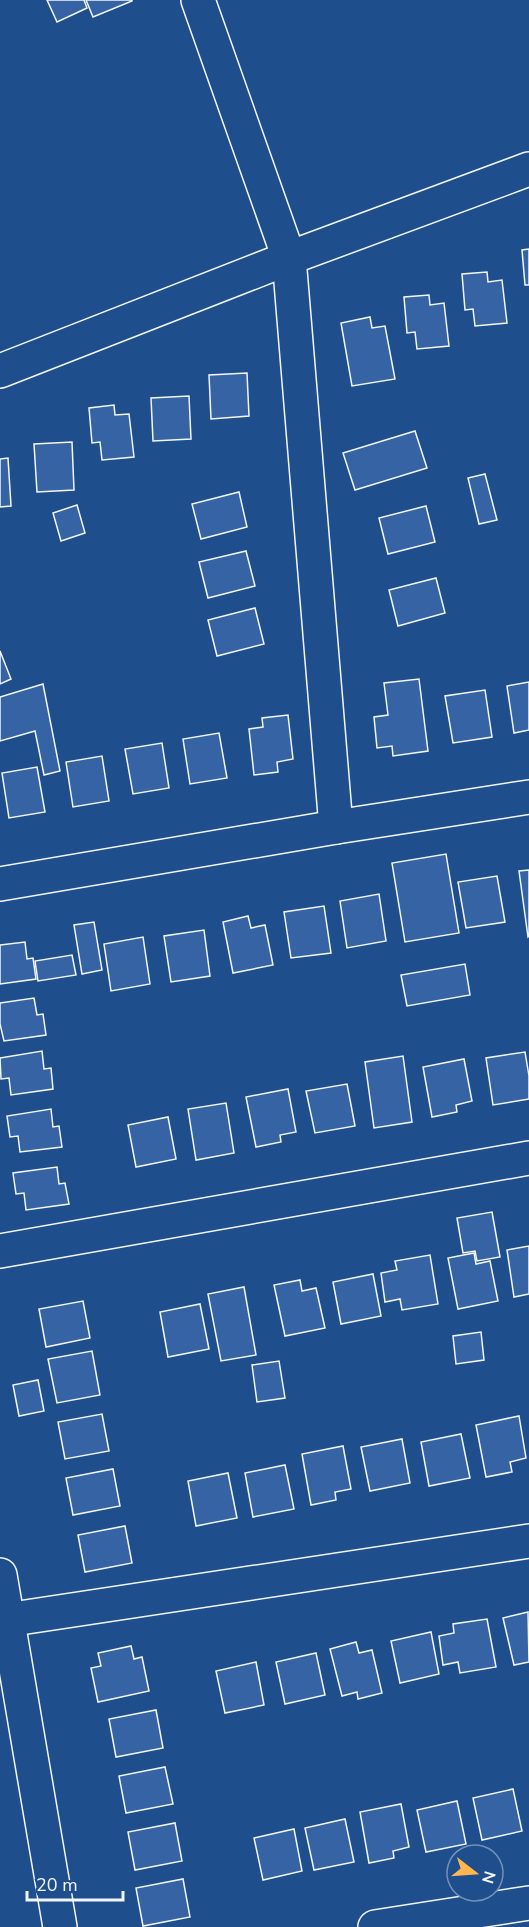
<svg xmlns="http://www.w3.org/2000/svg" width="529" height="1927" font-family="'Nunito Sans',sans-serif">
<style>
.building{fill:#3563a3;stroke:#f2f6ff;stroke-width:1.5}
.lines{fill:none;stroke-linecap:round;stroke-linejoin:round}
.minor-casing{stroke:#f2f6ff;stroke-width:36}
.minor{stroke:#1f4e8c;stroke-width:33}
</style>
<rect width="100%" height="100%" fill="#1f4e8c"/>
<!-- building -->
<g class="building">
<path d="M 47,0 L 84,0 L 87,8 L 57,22 Z"/>
<path d="M 86,0 L 132,0 L 132,1 L 93,17 Z"/>
<path d="M 529,249 L 529,285 L 525,285 L 522,250 Z"/>
<path d="M 487,272 L 488,282 L 502,280 L 507,323 L 475,326 L 473,309 L 465,310 L 462,274 Z"/>
<path d="M 429,295 L 430,305 L 444,303 L 449,346 L 417,349 L 415,332 L 407,333 L 404,297 Z"/>
<path d="M 370,317 L 372,328 L 385,326 L 395,379 L 352,386 L 341,323 Z"/>
<path d="M 247,373 L 249,416 L 211,419 L 209,375 Z"/>
<path d="M 189,396 L 191,439 L 153,441 L 151,398 Z"/>
<path d="M 114,405 L 115,415 L 129,414 L 134,457 L 102,460 L 100,442 L 92,443 L 89,408 Z"/>
<path d="M 415,431 L 427,468 L 355,490 L 343,453 Z"/>
<path d="M 72,442 L 74,490 L 37,492 L 34,444 Z"/>
<path d="M 8,458 L 11,506 L 0,507 L 0,459 Z"/>
<path d="M 485,474 L 497,520 L 479,524 L 468,478 Z"/>
<path d="M 239,492 L 247,527 L 201,539 L 192,504 Z"/>
<path d="M 77,505 L 85,533 L 61,541 L 53,513 Z"/>
<path d="M 426,506 L 435,542 L 388,554 L 379,518 Z"/>
<path d="M 246,551 L 255,586 L 208,598 L 199,562 Z"/>
<path d="M 436,578 L 445,613 L 398,626 L 389,590 Z"/>
<path d="M 255,608 L 264,644 L 217,656 L 208,620 Z"/>
<path d="M 0,651 L 11,679 L 0,684 Z"/>
<path d="M 419,679 L 428,751 L 393,756 L 392,746 L 377,748 L 374,717 L 388,715 L 384,683 Z"/>
<path d="M 529,682 L 529,730 L 514,733 L 507,686 Z"/>
<path d="M 43,684 L 60,771 L 44,775 L 35,731 L 0,741 L 0,697 Z"/>
<path d="M 485,690 L 492,737 L 453,743 L 445,696 Z"/>
<path d="M 288,715 L 293,759 L 277,762 L 278,772 L 254,775 L 249,729 L 263,727 L 262,718 Z"/>
<path d="M 219,733 L 227,778 L 190,784 L 183,739 Z"/>
<path d="M 162,743 L 169,788 L 133,794 L 125,749 Z"/>
<path d="M 102,756 L 109,801 L 73,807 L 66,762 Z"/>
<path d="M 37,767 L 45,812 L 9,818 L 2,773 Z"/>
<path d="M 446,854 L 459,933 L 405,942 L 392,863 Z"/>
<path d="M 529,870 L 529,936 L 528,937 L 519,871 Z"/>
<path d="M 497,876 L 505,922 L 466,928 L 458,882 Z"/>
<path d="M 379,894 L 386,941 L 347,948 L 340,901 Z"/>
<path d="M 324,906 L 331,953 L 291,958 L 284,912 Z"/>
<path d="M 248,916 L 251,928 L 265,925 L 273,965 L 233,973 L 223,922 Z"/>
<path d="M 94,922 L 102,970 L 82,974 L 74,925 Z"/>
<path d="M 204,930 L 210,976 L 171,982 L 164,936 Z"/>
<path d="M 143,937 L 150,984 L 111,991 L 104,944 Z"/>
<path d="M 25,942 L 27,959 L 33,958 L 36,979 L 0,984 L 0,945 Z"/>
<path d="M 72,955 L 76,975 L 38,981 L 35,961 Z"/>
<path d="M 465,964 L 470,995 L 407,1006 L 401,975 Z"/>
<path d="M 34,998 L 37,1015 L 43,1014 L 46,1035 L 4,1041 L 0,1024 L 0,1003 Z"/>
<path d="M 42,1051 L 44,1069 L 51,1068 L 53,1089 L 11,1095 L 9,1078 L 1,1079 L 0,1058 Z"/>
<path d="M 525,1052 L 529,1076 L 529,1099 L 493,1105 L 486,1058 Z"/>
<path d="M 403,1056 L 412,1122 L 374,1128 L 365,1062 Z"/>
<path d="M 464,1059 L 472,1101 L 456,1105 L 457,1112 L 432,1117 L 423,1067 Z"/>
<path d="M 347,1084 L 355,1126 L 315,1133 L 306,1091 Z"/>
<path d="M 288,1089 L 296,1132 L 280,1135 L 281,1142 L 256,1147 L 246,1097 Z"/>
<path d="M 226,1103 L 234,1153 L 196,1160 L 188,1109 Z"/>
<path d="M 51,1109 L 53,1127 L 59,1126 L 62,1147 L 20,1152 L 18,1136 L 10,1137 L 7,1116 Z"/>
<path d="M 168,1117 L 176,1159 L 136,1167 L 128,1125 Z"/>
<path d="M 57,1167 L 59,1184 L 65,1183 L 69,1204 L 26,1210 L 24,1193 L 16,1194 L 13,1173 Z"/>
<path d="M 492,1212 L 500,1257 L 477,1261 L 475,1251 L 463,1253 L 457,1218 Z"/>
<path d="M 529,1246 L 529,1294 L 514,1297 L 507,1250 Z"/>
<path d="M 474,1253 L 476,1264 L 490,1261 L 498,1301 L 458,1309 L 448,1258 Z"/>
<path d="M 430,1255 L 438,1304 L 402,1310 L 400,1299 L 385,1302 L 381,1273 L 397,1270 L 395,1261 Z"/>
<path d="M 373,1274 L 381,1316 L 341,1324 L 333,1282 Z"/>
<path d="M 300,1280 L 302,1291 L 316,1288 L 325,1328 L 285,1336 L 274,1285 Z"/>
<path d="M 244,1287 L 256,1355 L 221,1361 L 208,1294 Z"/>
<path d="M 83,1301 L 90,1338 L 46,1347 L 39,1309 Z"/>
<path d="M 200,1304 L 209,1349 L 168,1357 L 160,1312 Z"/>
<path d="M 481,1332 L 484,1360 L 456,1364 L 453,1336 Z"/>
<path d="M 92,1351 L 100,1395 L 57,1403 L 48,1359 Z"/>
<path d="M 279,1361 L 285,1398 L 257,1402 L 252,1365 Z"/>
<path d="M 38,1380 L 44,1411 L 19,1416 L 13,1385 Z"/>
<path d="M 102,1414 L 109,1451 L 65,1459 L 58,1422 Z"/>
<path d="M 519,1416 L 526,1458 L 510,1462 L 512,1472 L 486,1477 L 476,1425 Z"/>
<path d="M 461,1434 L 470,1478 L 429,1486 L 421,1442 Z"/>
<path d="M 402,1439 L 410,1483 L 370,1491 L 361,1447 Z"/>
<path d="M 343,1446 L 351,1489 L 335,1492 L 336,1500 L 311,1505 L 302,1454 Z"/>
<path d="M 285,1465 L 294,1509 L 253,1517 L 245,1473 Z"/>
<path d="M 113,1469 L 120,1506 L 73,1515 L 66,1478 Z"/>
<path d="M 228,1473 L 237,1518 L 196,1526 L 188,1481 Z"/>
<path d="M 125,1526 L 132,1563 L 85,1572 L 78,1535 Z"/>
<path d="M 528,1612 L 529,1662 L 514,1665 L 503,1618 Z"/>
<path d="M 487,1619 L 496,1667 L 460,1673 L 458,1662 L 443,1665 L 439,1636 L 454,1633 L 453,1624 Z"/>
<path d="M 431,1632 L 439,1674 L 400,1683 L 391,1641 Z"/>
<path d="M 356,1642 L 359,1653 L 372,1650 L 382,1693 L 358,1699 L 357,1692 L 342,1696 L 330,1649 Z"/>
<path d="M 131,1646 L 134,1659 L 142,1657 L 149,1691 L 98,1702 L 91,1668 L 101,1666 L 98,1653 Z"/>
<path d="M 316,1653 L 325,1695 L 285,1704 L 276,1662 Z"/>
<path d="M 256,1662 L 264,1705 L 225,1713 L 216,1671 Z"/>
<path d="M 156,1710 L 163,1748 L 116,1757 L 109,1719 Z"/>
<path d="M 165,1767 L 173,1804 L 126,1813 L 119,1776 Z"/>
<path d="M 513,1789 L 522,1831 L 482,1840 L 473,1798 Z"/>
<path d="M 457,1801 L 466,1844 L 426,1852 L 417,1810 Z"/>
<path d="M 401,1804 L 409,1847 L 393,1851 L 394,1858 L 369,1863 L 360,1812 Z"/>
<path d="M 345,1819 L 354,1862 L 314,1870 L 305,1828 Z"/>
<path d="M 175,1823 L 182,1861 L 135,1870 L 128,1832 Z"/>
<path d="M 294,1829 L 302,1871 L 263,1880 L 254,1838 Z"/>
<path d="M 183,1879 L 190,1917 L 143,1926 L 136,1888 Z"/>
</g>
<g class="lines">
<defs>
<g id="minor">
<path d="M 198,0 L 289,258 L 336,827"/>
<path d="M 0,371 L 289,258 L 529,169"/>
<path d="M 0,884 L 336,827 L 529,797"/>
<path d="M 0,1251 L 529,1158"/>
<path d="M 0,1575 L 60,1927"/>
<path d="M 0,1621 L 529,1541"/>
<path d="M 375,1927 L 529,1903"/>
</g>
</defs>
<!-- minor casing -->
<use href="#minor" class="minor-casing"/>
<!-- minor -->
<use href="#minor" class="minor"/>
</g>
<!-- north arrow -->
<g transform="translate(475 1873) rotate(107)"><circle r="28" fill="#1f4e8c" stroke="#7391ba" stroke-width="1.5"/>
<path d="M0-4.5L10 22L0 15L-10 22Z" fill="#ffb74d"/>
<text y="-9" font-size="16" font-weight="bold" text-anchor="middle" fill="#f2f6ff">N</text>
</g>
<!-- scale -->
<path d="M27 1891v9h96v-9" fill="none" stroke="#f2f6ff" stroke-width="3"/>
<text x="36" y="1891" font-size="18" fill="#f2f6ff" stroke="#1f4e8c" stroke-width="4.5" paint-order="stroke">20 m</text>
</svg>
